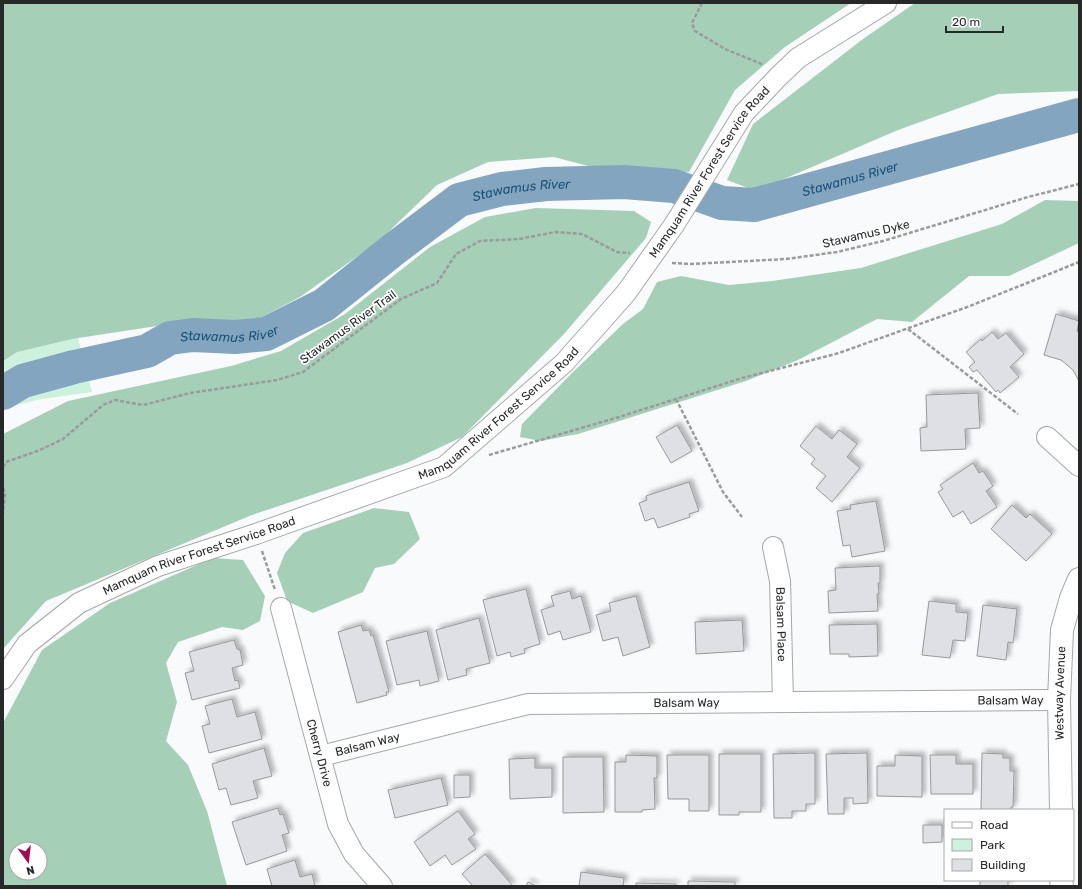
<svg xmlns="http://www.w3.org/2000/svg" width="1082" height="889" font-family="Rubik,sans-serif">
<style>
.green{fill:#cdf1dd}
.forest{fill:#a6cfb8;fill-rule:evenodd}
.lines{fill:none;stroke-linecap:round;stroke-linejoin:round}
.river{stroke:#84a5c0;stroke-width:34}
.building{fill:#dfe0e3;stroke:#98999b;filter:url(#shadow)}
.minor-casing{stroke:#a6a7a9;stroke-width:22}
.tertiary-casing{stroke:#a6a7a9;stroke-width:24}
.path{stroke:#9a9b9c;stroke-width:2.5;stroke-dasharray:4 2;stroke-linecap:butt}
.minor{stroke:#fff;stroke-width:20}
.tertiary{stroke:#fff;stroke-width:22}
.labels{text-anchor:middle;stroke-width:3.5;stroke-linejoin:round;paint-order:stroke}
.street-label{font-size:12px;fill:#282829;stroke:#fff}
.water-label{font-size:13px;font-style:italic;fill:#1a5075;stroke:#fff}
</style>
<defs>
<filter id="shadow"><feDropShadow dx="3.5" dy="-3.5" stdDeviation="2" flood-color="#0004"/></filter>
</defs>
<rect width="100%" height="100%" fill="#f9fafc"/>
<!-- green -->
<path class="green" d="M 3,50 L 92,392 L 36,400 L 3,409 Z"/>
<!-- forest -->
<g class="forest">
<path d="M 3,3 L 851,3 L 785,47 L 735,90 L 689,172 L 588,166 L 554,157 L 488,162 L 437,185 L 379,241 L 300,297 L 256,320 L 183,322 L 72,339 L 17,352 L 3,361 Z"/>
<path d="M 915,3 L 1079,3 L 1079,91 L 998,94 L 898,130 L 756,191 L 727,180 L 753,124 L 863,39 Z"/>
<path d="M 1045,200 L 1079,201 L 1079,243 L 1009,276 L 969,276 L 912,322 L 877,319 L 798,360 L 746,381 L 578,434 L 541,441 L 520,437 L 522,424 L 572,373 L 623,324 L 643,309 L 657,282 L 681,276 L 729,285 L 772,281 L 861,268 L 1002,224 Z"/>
<path d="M 536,208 L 634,211 L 651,222 L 646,238 L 564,334 L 462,437 L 407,463 L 252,515 L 46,601 L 3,649 L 3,434 L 68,401 L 231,366 L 281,351 L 345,314 L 430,247 L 485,217 Z"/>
<path d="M 374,508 L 409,512 L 420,539 L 394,564 L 375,568 L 363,592 L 313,613 L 287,601 L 277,573 L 285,553 L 303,533 Z"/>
<path d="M 213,558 L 243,560 L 265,596 L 260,621 L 243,630 L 222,627 L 178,642 L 166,663 L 177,702 L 166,741 L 188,765 L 207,811 L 227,886 L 3,886 L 3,723 L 42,650 L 110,603 ZM 16,849 L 40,849 L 40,873 L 16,873 Z"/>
</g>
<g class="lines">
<!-- river -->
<path class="river" id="s1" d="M 3,393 L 23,381 L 74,367 L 147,351 L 170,338 L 193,335 L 235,337 L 266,334 L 324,305 L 394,249 L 459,200 L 502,189 L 546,184 L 624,182 L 674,186 L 722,203 L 754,205 L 1079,115"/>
</g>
<!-- building -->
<g class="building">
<path d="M 1056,314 L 1079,321 L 1077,331 L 1079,333 L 1079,381 L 1073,370 L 1061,360 L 1044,355 Z"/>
<path d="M 992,332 L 998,339 L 1006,333 L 1024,354 L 1010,367 L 1019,377 L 1000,393 L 998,390 L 996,392 L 977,370 L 973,372 L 969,367 L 975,362 L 966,352 L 981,339 L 982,341 Z"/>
<path d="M 978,393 L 980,428 L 965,429 L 966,449 L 921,451 L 920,428 L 927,427 L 926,395 Z"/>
<path d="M 677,425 L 692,451 L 671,463 L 656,437 Z"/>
<path d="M 816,426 L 832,439 L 839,430 L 857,444 L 847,457 L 860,468 L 832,502 L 816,488 L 826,476 L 811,464 L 815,459 L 800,446 Z"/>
<path d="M 973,463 L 979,473 L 983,471 L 993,486 L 986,491 L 997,507 L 971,524 L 963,511 L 953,517 L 938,492 L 943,489 L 940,485 Z"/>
<path d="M 689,482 L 699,511 L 689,514 L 690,517 L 658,528 L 654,518 L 645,521 L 639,503 L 647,500 L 646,496 Z"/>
<path d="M 876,501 L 885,551 L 852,557 L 850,545 L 843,546 L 837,511 L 851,509 L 850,505 Z"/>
<path d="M 1012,505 L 1026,518 L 1030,514 L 1052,534 L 1026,561 L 991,529 Z"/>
<path d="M 880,566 L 880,583 L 878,583 L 879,594 L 877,594 L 878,611 L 829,613 L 828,591 L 836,590 L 835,568 Z"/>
<path d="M 526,589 L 540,644 L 524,649 L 525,653 L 511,657 L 510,652 L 497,656 L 483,600 Z"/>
<path d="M 570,591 L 572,599 L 581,596 L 591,632 L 563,640 L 560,631 L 548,635 L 541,610 L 554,606 L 551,596 Z"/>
<path d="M 636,596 L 650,647 L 623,656 L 618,637 L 603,641 L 596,615 L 611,611 L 609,603 Z"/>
<path d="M 929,601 L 956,604 L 956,612 L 968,613 L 965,641 L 953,640 L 950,658 L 922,655 Z"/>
<path d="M 983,605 L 1017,609 L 1013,643 L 1008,642 L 1006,660 L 977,656 Z"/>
<path d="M 479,618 L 490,663 L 466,669 L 467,675 L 448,680 L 436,630 Z"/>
<path d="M 742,620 L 744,651 L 696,654 L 695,622 Z"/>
<path d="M 877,624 L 878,656 L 849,657 L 849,654 L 830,654 L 829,625 Z"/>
<path d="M 361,625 L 363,631 L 369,630 L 371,636 L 373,635 L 389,692 L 386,692 L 387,695 L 357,703 L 338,632 Z"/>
<path d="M 427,631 L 439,681 L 420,686 L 419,680 L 397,685 L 386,641 Z"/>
<path d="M 234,640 L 237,649 L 240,650 L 243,665 L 232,668 L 235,681 L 238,680 L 240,688 L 192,700 L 185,673 L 194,671 L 189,652 Z"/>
<path d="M 232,699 L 237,717 L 255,712 L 262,739 L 209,753 L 202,726 L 210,724 L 205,706 Z"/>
<path d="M 264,748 L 272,776 L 253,781 L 258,798 L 231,805 L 226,788 L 219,790 L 212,764 Z"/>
<path d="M 815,753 L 815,804 L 806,804 L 806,811 L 792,811 L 792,818 L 774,818 L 773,754 Z"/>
<path d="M 867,753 L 868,803 L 853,804 L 853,798 L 844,798 L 844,814 L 828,814 L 826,754 Z"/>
<path d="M 982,753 L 1003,754 L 1003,758 L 1010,758 L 1010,771 L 1014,771 L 1013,807 L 1011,807 L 1011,810 L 981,810 Z"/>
<path d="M 719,754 L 761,754 L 761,812 L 739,812 L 739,815 L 719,815 Z"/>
<path d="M 626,755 L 657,756 L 657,778 L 654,778 L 655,809 L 642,810 L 642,812 L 615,812 L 615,762 L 626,762 Z"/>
<path d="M 667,755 L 709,755 L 709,811 L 689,811 L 689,799 L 668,799 Z"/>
<path d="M 895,755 L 922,756 L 922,797 L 877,796 L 877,766 L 895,766 Z"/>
<path d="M 930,755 L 956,755 L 956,764 L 973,764 L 973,794 L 931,794 Z"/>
<path d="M 563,757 L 603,757 L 604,812 L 563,813 Z"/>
<path d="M 535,758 L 535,768 L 552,768 L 552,797 L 510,799 L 509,759 Z"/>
<path d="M 454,775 L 470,775 L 470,797 L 454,798 Z"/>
<path d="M 441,778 L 448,805 L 395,818 L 388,790 Z"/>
<path d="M 278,808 L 280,815 L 283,814 L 289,833 L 282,835 L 287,851 L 246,865 L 232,822 Z"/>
<path d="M 458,811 L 475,834 L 468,839 L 476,849 L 452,865 L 445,855 L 430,866 L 414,842 Z"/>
<path d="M 923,825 L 942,825 L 942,842 L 923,843 Z"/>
<path d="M 485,854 L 513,886 L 473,886 L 462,874 Z"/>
<path d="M 295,860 L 300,877 L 312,874 L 315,886 L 272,886 L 267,869 Z"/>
<path d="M 581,872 L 624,878 L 623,886 L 579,886 Z"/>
<rect x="980" y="880" width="28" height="6"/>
<path d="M 688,881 L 735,882 L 735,886 L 688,886 Z"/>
<path d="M 528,882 L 536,886 L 526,886 Z"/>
<path d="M 636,883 L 676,884 L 676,886 L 636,886 Z"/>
</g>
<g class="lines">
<defs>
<g id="minor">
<path d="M 1047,437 L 1079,466"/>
<path id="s2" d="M 773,547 L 780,581 L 783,702"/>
<path id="s3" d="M 281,608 L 338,824 L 354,854 L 382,886"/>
<path id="s4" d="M 3,679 L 27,644 L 79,603 L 158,566 L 256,534 L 444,467 L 564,363 L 626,293 L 674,225 L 744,113 L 778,77 L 798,58 L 886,3"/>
<path id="s5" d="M 321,756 L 528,704 L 1059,700"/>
</g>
<g id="tertiary">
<path id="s6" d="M 1061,810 L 1059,700 L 1062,630 L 1071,598 L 1079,579"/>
<path d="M 1061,880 L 1062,886"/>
</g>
</defs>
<!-- minor casing -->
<use href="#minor" class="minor-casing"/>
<!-- tertiary casing -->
<use href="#tertiary" class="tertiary-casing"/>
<!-- path -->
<g class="path">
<path d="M 702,3 L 692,23 L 695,31 L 725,49 L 764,65"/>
<path d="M 672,263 L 691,264 L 786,259 L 837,252 L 883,241 L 1028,197 L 1079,184"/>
<path d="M 908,329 L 1018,414"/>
<path d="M 676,399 L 723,492 L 742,517"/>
<path d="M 489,455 L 619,417 L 739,379 L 839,353 L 970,306 L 1079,262"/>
<path d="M 3,467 L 6,462 L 40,450 L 63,439 L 103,405 L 115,400 L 143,405 L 190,393 L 277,380 L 303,372 L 401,299 L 437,283 L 456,254 L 480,241 L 519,239 L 556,232 L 582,234 L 617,252 L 630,253"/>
<path d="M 3,488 L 5,493 L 3,513"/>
<path d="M 262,551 L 275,590"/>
</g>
<!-- minor -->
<use href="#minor" class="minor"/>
<!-- tertiary -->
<use href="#tertiary" class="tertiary"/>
</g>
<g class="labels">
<!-- street labels -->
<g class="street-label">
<text dy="4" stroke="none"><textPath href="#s4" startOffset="898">Mamquam River Forest Service Road</textPath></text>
<text transform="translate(866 234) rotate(-13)" y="4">Stawamus Dyke</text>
<text transform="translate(348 327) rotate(-36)" y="4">Stawamus River Trail</text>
<text dy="4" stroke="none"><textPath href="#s4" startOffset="574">Mamquam River Forest Service Road</textPath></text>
<text dy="4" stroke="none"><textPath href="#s4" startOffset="238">Mamquam River Forest Service Road</textPath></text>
<text dy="4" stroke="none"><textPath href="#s2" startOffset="78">Balsam Place</textPath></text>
<text dy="4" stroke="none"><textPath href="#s6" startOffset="117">Westway Avenue</textPath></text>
<text dy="4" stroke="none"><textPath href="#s5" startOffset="696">Balsam Way</textPath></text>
<text dy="4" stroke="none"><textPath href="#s5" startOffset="372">Balsam Way</textPath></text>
<text dy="4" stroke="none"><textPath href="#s5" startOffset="48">Balsam Way</textPath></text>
<text dy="4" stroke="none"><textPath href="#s3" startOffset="150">Cherry Drive</textPath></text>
</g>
<!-- water labels -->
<g class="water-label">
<text dy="5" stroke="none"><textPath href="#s1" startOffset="909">Stawamus River</textPath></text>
<text dy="5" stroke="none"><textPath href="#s1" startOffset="573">Stawamus River</textPath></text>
<text dy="5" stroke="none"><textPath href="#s1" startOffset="237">Stawamus River</textPath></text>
</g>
</g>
<!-- border -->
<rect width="1082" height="889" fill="none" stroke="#282829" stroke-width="8"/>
<!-- legend -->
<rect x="944" y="809" width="130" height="72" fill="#ffffff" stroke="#a9a9a9"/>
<rect x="952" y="822" width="20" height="6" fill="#ffffff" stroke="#a9a9a9"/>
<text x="980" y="829" font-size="12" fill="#282829">Road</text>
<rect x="952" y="839" width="20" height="12" fill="#cdf1dd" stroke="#a9a9a9"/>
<text x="980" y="849" font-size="12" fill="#282829">Park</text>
<rect x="952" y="859" width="20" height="12" fill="#dfe0e3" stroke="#a9a9a9"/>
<text x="980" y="869" font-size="12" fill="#282829">Building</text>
<!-- north arrow -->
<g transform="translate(28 861) rotate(165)"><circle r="19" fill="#ffffff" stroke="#a9a9a9"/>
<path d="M0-3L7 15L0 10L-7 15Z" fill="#9d0a56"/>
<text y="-6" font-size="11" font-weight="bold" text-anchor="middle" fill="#282829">N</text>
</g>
<!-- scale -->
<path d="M946 26v6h57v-6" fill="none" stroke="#282829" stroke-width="2"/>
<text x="952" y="26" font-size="12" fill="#282829" stroke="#ffffff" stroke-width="3" paint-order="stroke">20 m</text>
</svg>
